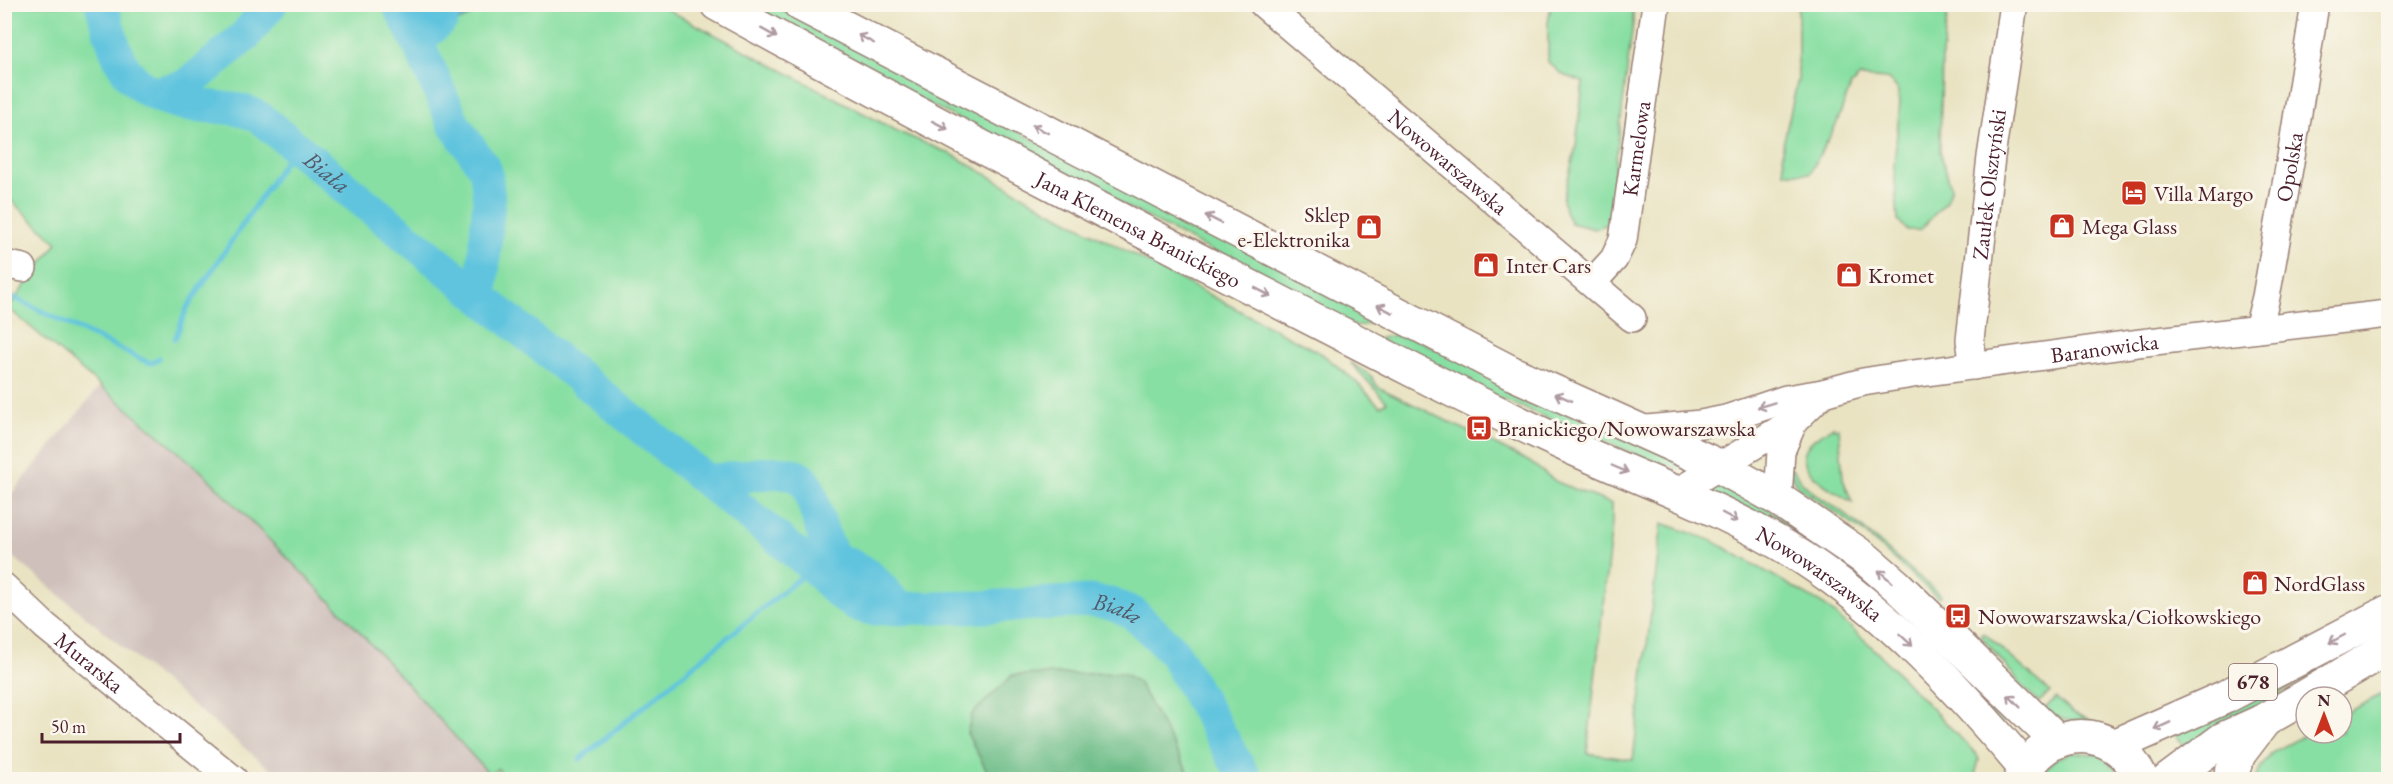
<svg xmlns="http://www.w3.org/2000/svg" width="2393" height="784" font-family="'EB Garamond',serif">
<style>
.industrial{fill:#cfc0bb}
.green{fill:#88dfa3;stroke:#697f67;stroke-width:1.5}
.forest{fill:#6ebe89;stroke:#5c6e5a;stroke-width:1.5}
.water{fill:#60c4de;stroke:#557284;stroke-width:1.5}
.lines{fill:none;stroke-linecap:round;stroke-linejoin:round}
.stream{stroke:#60c4de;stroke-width:5}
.river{stroke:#60c4de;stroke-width:33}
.minor-casing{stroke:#9a8176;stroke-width:30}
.major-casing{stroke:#9a8176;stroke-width:36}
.highway-casing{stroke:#9a8176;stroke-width:36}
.minor{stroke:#fff;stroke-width:27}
.major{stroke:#fff;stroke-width:33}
.highway{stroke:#fff;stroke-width:33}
.oneway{stroke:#ae9aa0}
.labels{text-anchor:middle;stroke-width:6;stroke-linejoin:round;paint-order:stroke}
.shield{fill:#fbf7ec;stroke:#7f6065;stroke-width:1.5}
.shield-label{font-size:21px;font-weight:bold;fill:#4a1f2b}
.street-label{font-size:22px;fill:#4a1f2b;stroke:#fbf7ec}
.poi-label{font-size:22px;fill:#4a1f2b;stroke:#fbf7ec;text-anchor:start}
.water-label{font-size:24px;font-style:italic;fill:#52596a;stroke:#fbf7ec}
</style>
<rect width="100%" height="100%" fill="#fbf7ec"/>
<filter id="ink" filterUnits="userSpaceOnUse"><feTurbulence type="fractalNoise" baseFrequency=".0167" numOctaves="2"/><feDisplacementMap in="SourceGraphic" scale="12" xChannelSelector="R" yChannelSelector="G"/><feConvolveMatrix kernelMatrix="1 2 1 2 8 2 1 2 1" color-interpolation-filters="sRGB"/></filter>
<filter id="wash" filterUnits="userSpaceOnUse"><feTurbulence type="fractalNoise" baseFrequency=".008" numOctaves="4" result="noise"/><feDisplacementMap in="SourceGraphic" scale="24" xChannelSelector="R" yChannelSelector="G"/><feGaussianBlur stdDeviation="1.35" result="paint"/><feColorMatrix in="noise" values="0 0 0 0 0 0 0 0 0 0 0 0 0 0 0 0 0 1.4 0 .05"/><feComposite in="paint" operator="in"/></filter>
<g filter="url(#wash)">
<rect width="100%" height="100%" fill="#e9e3c2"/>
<!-- industrial -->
<path class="industrial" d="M 100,386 L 202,472 L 347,618 L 493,779 L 282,779 L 5,550 L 5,502 Z"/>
<!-- green -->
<g class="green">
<path d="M 4,5 L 659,5 L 899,132 L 953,155 L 1050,211 L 1322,354 L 1353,379 L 1380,406 L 1387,402 L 1350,362 L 1371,376 L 1378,387 L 1528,461 L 1557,482 L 1612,504 L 1612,523 L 1587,753 L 1633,760 L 1662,523 L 1713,541 L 1824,605 L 1868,643 L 1977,755 L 1979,760 L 1974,779 L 1192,779 L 1138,682 L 1123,673 L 1012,675 L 967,733 L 991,779 L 506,780 L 498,769 L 490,775 L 347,618 L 202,472 L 8,308 L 57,243 L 5,195 Z"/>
<path d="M 740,5 L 773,5 L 1381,319 L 1357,327 Z"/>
<path d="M 1551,5 L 1633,5 L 1633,23 L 1614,174 L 1613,214 L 1607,224 L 1595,229 L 1571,223 L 1565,212 L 1563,199 L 1576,147 L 1583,82 L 1563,75 L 1548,62 L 1548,23 Z"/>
<path d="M 1798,5 L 1949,5 L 1942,53 L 1940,151 L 1951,188 L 1947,201 L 1920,230 L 1907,230 L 1898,220 L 1894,167 L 1900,102 L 1897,88 L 1887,79 L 1860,77 L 1851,85 L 1836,125 L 1810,173 L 1784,173 L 1783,145 L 1798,79 Z"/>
<path d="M 1402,333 L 1696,468 L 1679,469 L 1656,463 L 1453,379 L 1377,339 Z"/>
<path d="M 1833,426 L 1834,429 L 1839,428 L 1843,479 L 1852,502 C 1833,490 1784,467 1813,440 C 1819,435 1827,431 1833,426 Z"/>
<path d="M 1788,468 L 1794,470 C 1804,492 1828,500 1846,515 C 1878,541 1909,568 1941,596 L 1938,598 L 1862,531 L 1798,487 Z"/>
<path d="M 1716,479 L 1759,502 L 1869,579 L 2010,716 L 2002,723 L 1692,487 Z"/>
<path d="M 2388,623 L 2388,634 L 2234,718 L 2187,749 L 2175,734 Z"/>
<path d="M 1984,633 L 2050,692 L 2039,702 L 2024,688 L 1981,636 Z"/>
<path d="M 2388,691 L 2388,779 L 2256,779 L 2261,767 L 2273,752 L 2309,733 L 2342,733 L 2342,715 Z"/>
<path d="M 2056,698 L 2072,712 L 2095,723 L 2065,720 L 2042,711 Z"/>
<path d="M 2073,752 L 2100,755 L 2127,780 L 2037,780 L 2055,759 Z"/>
</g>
<!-- forest -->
<path class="forest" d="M 1123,673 L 1138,682 L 1192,779 L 991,779 L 967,733 L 972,714 L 1013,675 Z"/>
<!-- water -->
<path class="water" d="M 431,5 L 431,4 L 481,5 L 470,16 L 453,23 L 442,19 Z"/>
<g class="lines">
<!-- stream -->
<g class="stream">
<path d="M 4,293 L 147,362 L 152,363 L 159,358"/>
<path d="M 175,339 L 187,308 L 295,146"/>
<path d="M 580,759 L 813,567"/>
<path d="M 556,780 L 559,777"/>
</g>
<!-- river -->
<g class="river">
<path id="s1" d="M 101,4 C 109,26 114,55 128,73 C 145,95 177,105 202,106 C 223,108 242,107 260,118 L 813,567 C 831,584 847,607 873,609 L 984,607 L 1090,601 L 1111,604 L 1133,613 L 1173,651 L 1246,780"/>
<path d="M 398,4 L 417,41 L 454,124 L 486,171 L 489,200 L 481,296"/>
<path d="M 417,41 L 442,19"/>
<path d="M 155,93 L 186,86 L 244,37 L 271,4"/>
<path d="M 706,481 C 717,480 728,479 738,477 C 763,474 802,462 811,495 C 818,519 823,539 836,560 C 870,569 877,584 900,609"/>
</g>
</g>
</g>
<g filter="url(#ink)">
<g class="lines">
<defs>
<g id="minor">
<path id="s2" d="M 1263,4 L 1632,318"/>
<path d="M 4,264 L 23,268"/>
<path id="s3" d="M 1592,283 L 1614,259 L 1623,240 L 1656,4"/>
<path id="s4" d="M 2258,329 L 2266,297 L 2292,151 L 2315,4"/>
<path id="s5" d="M 1974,366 L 1970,340 L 1991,157 L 2014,4"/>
<path id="s6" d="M 1636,430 L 1701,424 L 1726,419 L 1786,399 L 1823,393 L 1863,382 L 1913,374 L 2139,343 L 2388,314"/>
<path d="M 1677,492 L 1794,421 L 1823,393"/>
<path d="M 1778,499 L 1781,451 L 1794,421"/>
<path id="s7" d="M 4,587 L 45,626 L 234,780"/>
</g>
<g id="major">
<path id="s8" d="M 717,4 C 948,132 1182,252 1416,372 C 1466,397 1517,423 1568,446 C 1647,482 1729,510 1803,558 C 1889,614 1959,690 2025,768"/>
<path d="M 800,4 L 1512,373 L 1719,466 L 1778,499 L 1866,559 L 1896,585 L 2057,741"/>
</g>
<g id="highway">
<path d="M 2114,746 L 2225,697 L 2388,612"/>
<path d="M 2020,780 C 2045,722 2117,722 2142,780"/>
<path d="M 2168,780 L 2223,739 L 2265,720 L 2388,648"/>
<path d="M 2229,780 L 2239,754 L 2264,721"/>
</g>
</defs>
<!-- minor casing -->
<use href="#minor" class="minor-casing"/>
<!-- major casing -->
<use href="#major" class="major-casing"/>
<!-- highway casing -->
<use href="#highway" class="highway-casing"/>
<!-- minor -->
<use href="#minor" class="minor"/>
<!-- major -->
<use href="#major" class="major"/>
<!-- highway -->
<use href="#highway" class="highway"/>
</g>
<!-- one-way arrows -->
<defs><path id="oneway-shaft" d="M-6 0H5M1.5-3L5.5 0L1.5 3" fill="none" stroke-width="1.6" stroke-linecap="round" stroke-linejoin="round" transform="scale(1.5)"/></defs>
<g class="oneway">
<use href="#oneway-shaft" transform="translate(769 33) rotate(29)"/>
<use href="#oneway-shaft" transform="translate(866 39) rotate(-152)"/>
<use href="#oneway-shaft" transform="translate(940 125) rotate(27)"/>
<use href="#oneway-shaft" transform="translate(1040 129) rotate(-153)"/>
<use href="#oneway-shaft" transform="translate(1213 219) rotate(-153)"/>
<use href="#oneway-shaft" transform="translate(1263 292) rotate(27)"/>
<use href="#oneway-shaft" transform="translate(1385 309) rotate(-153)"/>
<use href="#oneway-shaft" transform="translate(1563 397) rotate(-156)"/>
<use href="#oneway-shaft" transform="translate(1766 405) rotate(163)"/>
<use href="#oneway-shaft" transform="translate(1620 469) rotate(23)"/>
<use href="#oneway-shaft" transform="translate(1730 517) rotate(28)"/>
<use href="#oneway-shaft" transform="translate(1885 576) rotate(-139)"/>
<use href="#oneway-shaft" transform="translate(2337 639) rotate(152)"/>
<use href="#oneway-shaft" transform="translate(1906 640) rotate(43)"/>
<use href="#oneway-shaft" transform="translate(2014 701) rotate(-135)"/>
<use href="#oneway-shaft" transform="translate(2162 726) rotate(156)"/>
</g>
</g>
<!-- icons -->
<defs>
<symbol id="hotel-square" viewBox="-11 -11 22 22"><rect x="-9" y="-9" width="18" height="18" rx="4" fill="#c8321e" stroke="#fbf7ec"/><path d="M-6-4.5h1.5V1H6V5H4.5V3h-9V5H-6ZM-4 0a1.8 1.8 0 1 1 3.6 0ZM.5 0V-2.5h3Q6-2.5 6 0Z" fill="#fff"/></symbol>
<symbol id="shop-square" viewBox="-11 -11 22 22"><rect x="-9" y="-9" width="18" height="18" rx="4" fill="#c8321e" stroke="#fbf7ec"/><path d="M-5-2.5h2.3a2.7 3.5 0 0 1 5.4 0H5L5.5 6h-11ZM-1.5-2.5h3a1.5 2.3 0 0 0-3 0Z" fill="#fff"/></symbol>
<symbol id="bus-square" viewBox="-11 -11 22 22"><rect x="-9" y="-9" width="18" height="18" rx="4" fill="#c8321e" stroke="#fbf7ec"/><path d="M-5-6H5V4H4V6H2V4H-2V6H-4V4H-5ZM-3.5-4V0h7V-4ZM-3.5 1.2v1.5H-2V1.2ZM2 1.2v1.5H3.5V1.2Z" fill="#fff"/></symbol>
</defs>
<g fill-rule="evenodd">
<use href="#hotel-square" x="2119" y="178" width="30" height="30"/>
<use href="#shop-square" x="2047" y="211" width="30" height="30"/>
<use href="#shop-square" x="1354" y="212" width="30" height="30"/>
<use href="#shop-square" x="1471" y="250" width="30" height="30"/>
<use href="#shop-square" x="1834" y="260" width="30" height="30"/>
<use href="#bus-square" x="1464" y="413" width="30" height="30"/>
<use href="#shop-square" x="2240" y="568" width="30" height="30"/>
<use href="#bus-square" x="1943" y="601" width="30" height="30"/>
</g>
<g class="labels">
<!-- shield labels -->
<rect class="shield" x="2229" y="664" width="48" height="36" rx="4.5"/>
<g class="shield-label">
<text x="2253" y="689">678</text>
</g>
<!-- street labels -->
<g class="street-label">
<text dy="8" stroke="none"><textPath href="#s3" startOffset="146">Karmelowa</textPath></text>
<text dy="8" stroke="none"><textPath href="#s2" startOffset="243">Nowowarszawska</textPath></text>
<text dy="8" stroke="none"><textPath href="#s4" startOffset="165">Opolska</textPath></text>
<text dy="8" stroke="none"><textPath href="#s5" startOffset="183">Zaułek Olsztyński</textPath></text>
<text dy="8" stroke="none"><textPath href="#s8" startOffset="478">Jana Klemensa Branickiego</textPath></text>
<text dy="8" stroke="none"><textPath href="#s6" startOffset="477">Baranowicka</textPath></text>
<text dy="8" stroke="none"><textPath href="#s8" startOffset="1242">Nowowarszawska</textPath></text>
<text dy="8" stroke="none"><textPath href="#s7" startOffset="114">Murarska</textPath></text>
</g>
<!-- poi labels -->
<g class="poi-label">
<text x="2154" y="201">Villa Margo</text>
<text x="1350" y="222" text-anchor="end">Sklep<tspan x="1350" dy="25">e-Elektronika</tspan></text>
<text x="2082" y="234">Mega Glass</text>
<text x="1506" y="273">Inter Cars</text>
<text x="1868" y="283">Kromet</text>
<text x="1498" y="436">Branickiego/Nowowarszawska</text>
<text x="2274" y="591">NordGlass</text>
<text x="1978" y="624">Nowowarszawska/Ciołkowskiego</text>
</g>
<!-- water labels -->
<g class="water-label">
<text dy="8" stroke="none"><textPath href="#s1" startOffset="304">Biała</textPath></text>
<text dy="8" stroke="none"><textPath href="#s1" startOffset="1251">Biała</textPath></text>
</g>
</g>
<!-- margin -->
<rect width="2393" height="784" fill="none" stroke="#fbf7ec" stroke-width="24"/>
<!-- north arrow -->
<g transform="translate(2324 715)"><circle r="28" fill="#fbf7ec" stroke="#b4a19f" stroke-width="1.5"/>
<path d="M0-4.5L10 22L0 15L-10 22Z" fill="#c8321e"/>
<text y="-9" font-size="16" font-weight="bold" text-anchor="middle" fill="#4a1f2b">N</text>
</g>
<!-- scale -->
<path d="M42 733v9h138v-9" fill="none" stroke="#4a1f2b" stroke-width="3"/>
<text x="51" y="733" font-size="18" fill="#4a1f2b" stroke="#fbf7ec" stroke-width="4.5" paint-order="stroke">50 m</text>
</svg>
